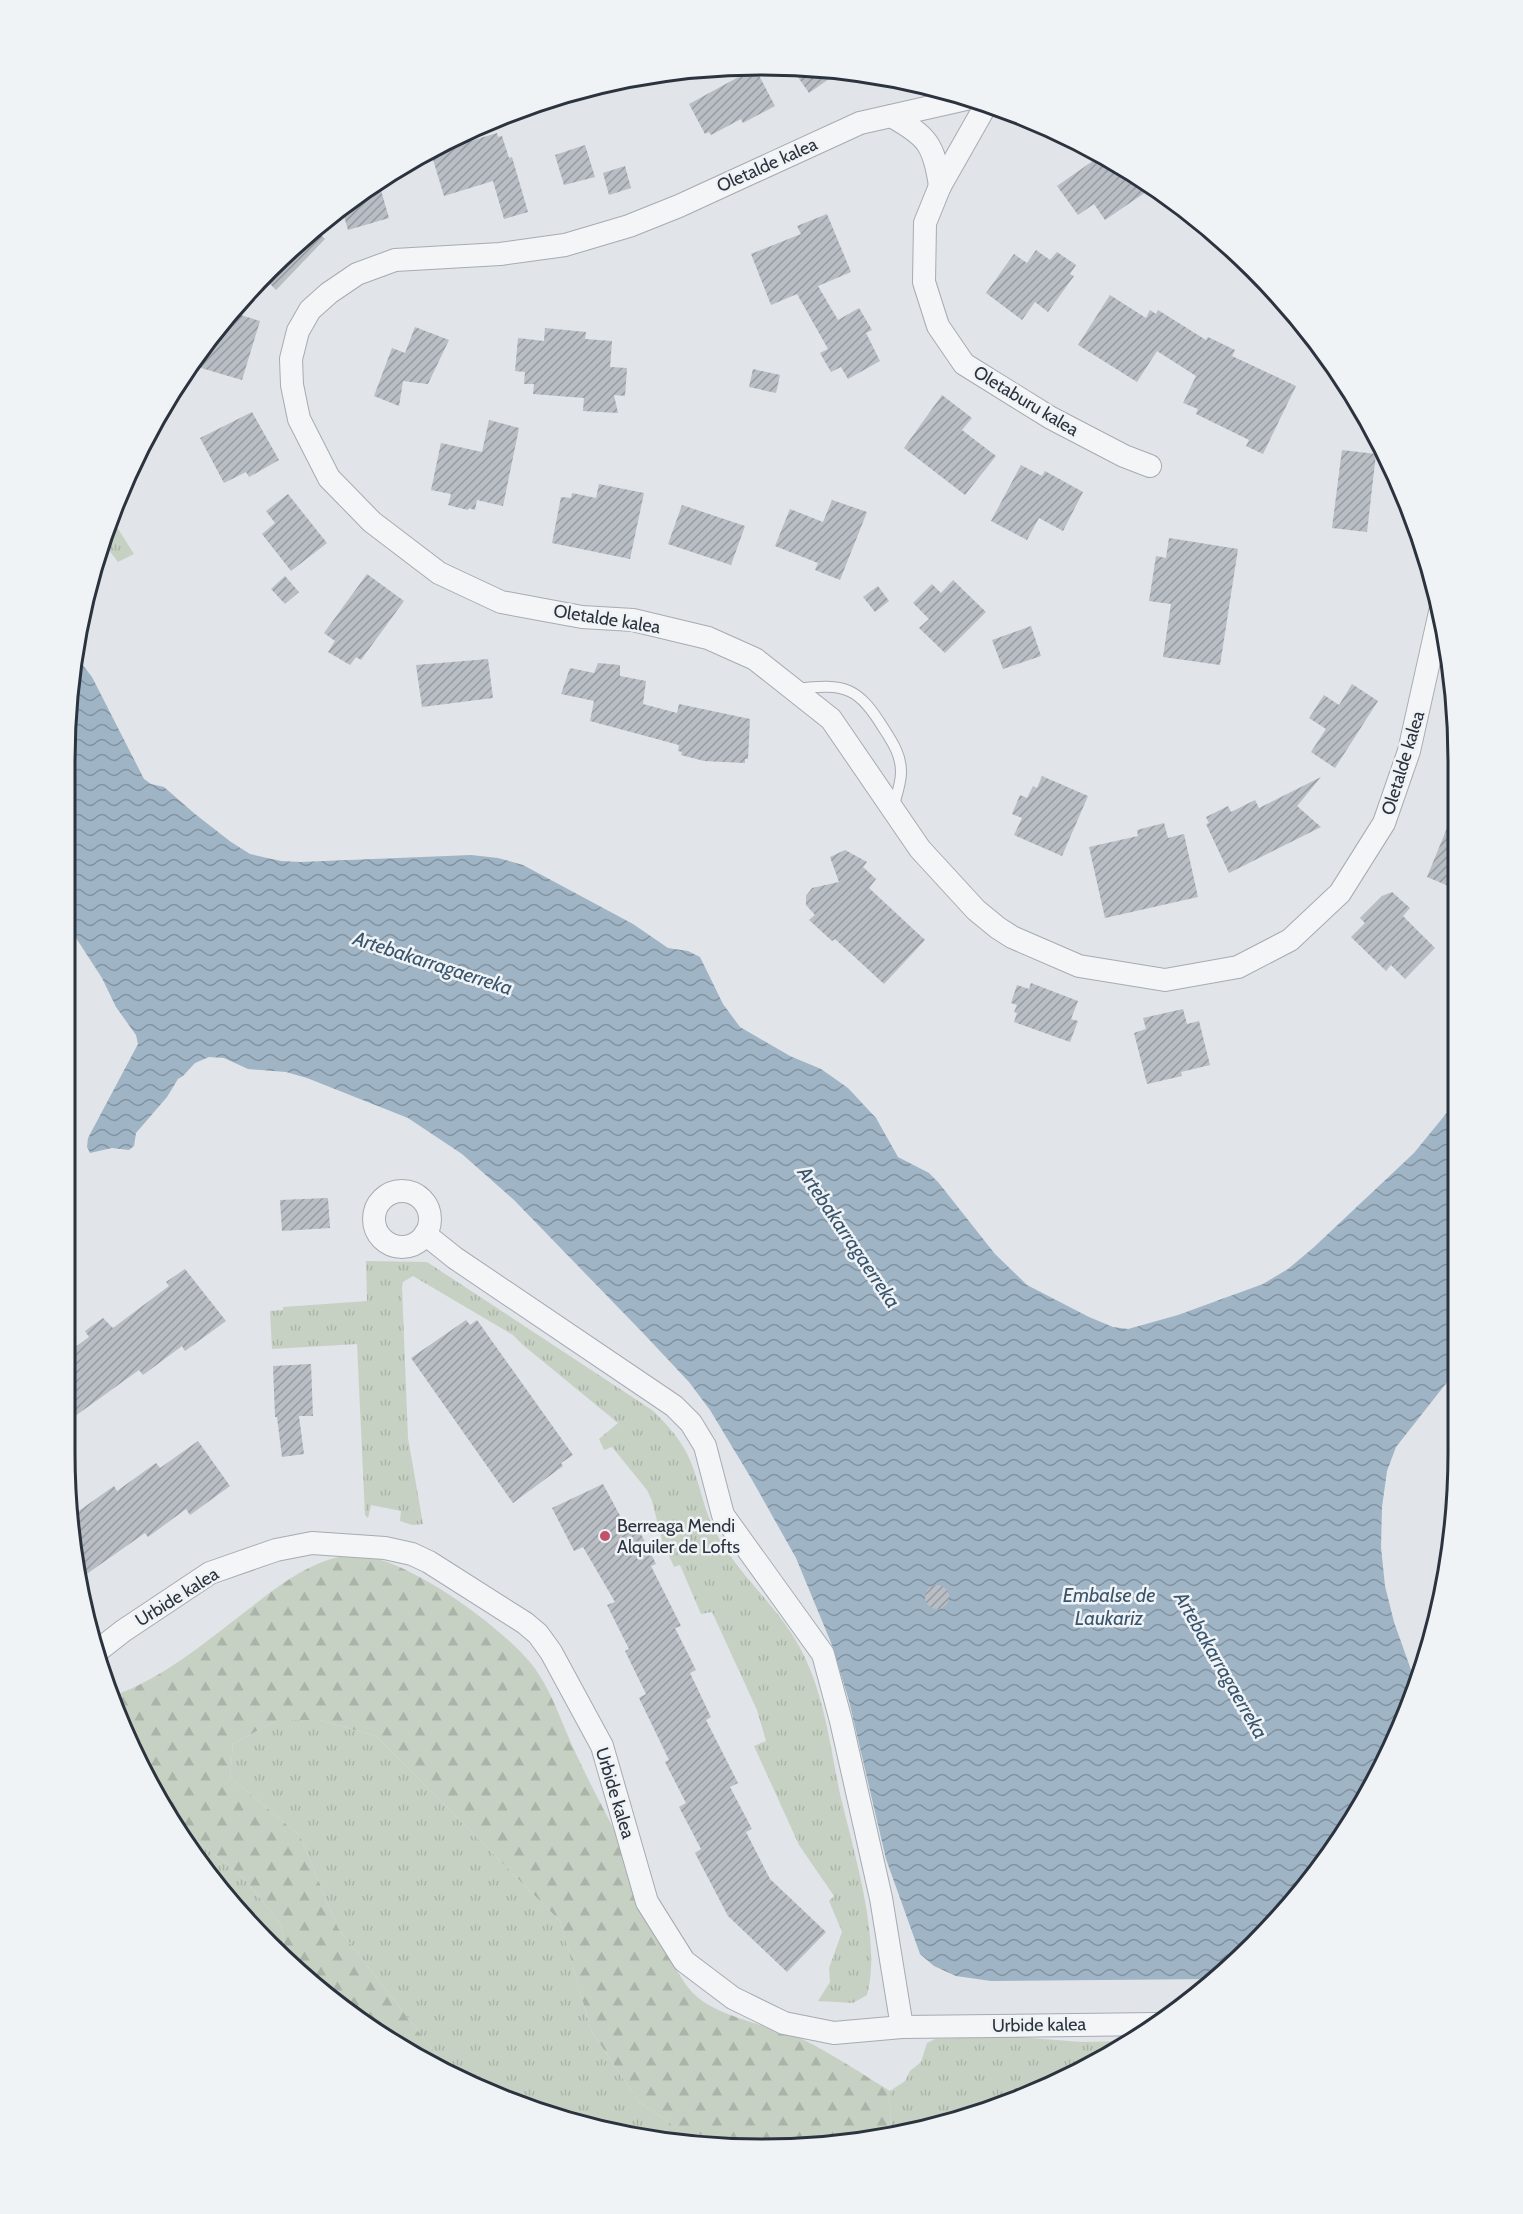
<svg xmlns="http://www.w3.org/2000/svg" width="1523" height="2214" font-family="Cabin,sans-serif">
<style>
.grass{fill:url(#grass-tufts)}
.forest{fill:url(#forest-firs)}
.water{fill:url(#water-waves)}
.building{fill:url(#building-hatch)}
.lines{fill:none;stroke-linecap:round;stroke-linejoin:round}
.lane-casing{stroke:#a7abb2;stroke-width:12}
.street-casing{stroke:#a7abb2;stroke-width:24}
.lane{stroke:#f3f5f7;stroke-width:10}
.street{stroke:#f3f5f7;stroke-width:22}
.poi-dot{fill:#c1526b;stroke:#f0f3f6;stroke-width:2}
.labels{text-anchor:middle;stroke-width:5;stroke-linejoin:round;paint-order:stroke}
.street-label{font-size:18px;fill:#2b333e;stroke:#f0f3f6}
.poi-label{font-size:18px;fill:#2b333e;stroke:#f0f3f6;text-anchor:start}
.water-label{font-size:20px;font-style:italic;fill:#39556e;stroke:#f0f3f6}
.rim{fill:none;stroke:#2b333e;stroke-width:3}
</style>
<defs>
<pattern id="grass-tufts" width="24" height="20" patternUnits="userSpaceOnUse" patternTransform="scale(1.5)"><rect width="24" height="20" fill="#c7d1c3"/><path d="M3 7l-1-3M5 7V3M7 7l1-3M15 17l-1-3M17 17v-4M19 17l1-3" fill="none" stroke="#abb4a9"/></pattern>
<pattern id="forest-firs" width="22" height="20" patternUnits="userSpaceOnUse" patternTransform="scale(1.5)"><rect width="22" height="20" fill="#c7d1c3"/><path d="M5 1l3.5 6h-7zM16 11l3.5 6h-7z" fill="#abb4a9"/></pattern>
<pattern id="water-waves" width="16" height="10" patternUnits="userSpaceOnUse" patternTransform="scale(1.5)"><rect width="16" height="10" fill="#9fb4c5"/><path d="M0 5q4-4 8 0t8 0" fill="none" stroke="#8293a1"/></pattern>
<pattern id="building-hatch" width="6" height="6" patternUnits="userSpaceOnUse" patternTransform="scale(1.5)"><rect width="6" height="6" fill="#b8bec4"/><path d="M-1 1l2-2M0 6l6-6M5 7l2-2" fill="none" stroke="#969ba1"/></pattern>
</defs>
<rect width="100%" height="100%" fill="#e1e4e8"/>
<!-- grass -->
<g class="grass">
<path d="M 113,521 L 134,554 L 118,562 L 105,545 Z"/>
<path d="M 366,1261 L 427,1262 L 652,1410 C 669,1426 684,1443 692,1465 C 701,1488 704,1511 716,1533 C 738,1575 777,1605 799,1646 C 824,1691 830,1745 840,1794 C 853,1849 882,1942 867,1995 L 853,2003 L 818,2001 L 830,1982 L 829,1968 L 842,1932 L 829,1901 L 834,1896 L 799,1845 L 754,1746 L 766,1741 L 757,1710 L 712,1612 L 701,1614 L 680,1565 L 674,1567 L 662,1540 L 652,1501 L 647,1490 L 612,1447 L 604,1450 L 599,1439 L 618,1423 L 523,1345 L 513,1335 L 413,1276 L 403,1282 L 402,1287 L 408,1438 L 423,1524 L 412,1525 L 400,1521 L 401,1511 L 371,1505 L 368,1518 L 365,1515 L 357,1344 L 272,1349 L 270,1311 L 283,1310 L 283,1307 L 367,1301 Z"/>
<path d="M 277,1720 L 319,1720 L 376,1736 L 560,1921 L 591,2030 L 638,2101 L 677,2128 L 684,2144 L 671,2144 L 494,2096 L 453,2076 L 338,1928 L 300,1836 L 230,1777 L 233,1744 Z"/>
<path d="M 171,1820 L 244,1878 L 281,1925 L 286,1958 L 182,1839 Z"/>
<path d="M 1006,2036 L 1081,2042 L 1129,2041 L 1070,2077 L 897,2136 L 890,2137 C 892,2121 889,2107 890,2091 L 905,2081 L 910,2071 L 921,2062 L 927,2043 L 935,2039 Z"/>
</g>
<!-- forest -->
<path class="forest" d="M 342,1556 C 352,1556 363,1556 373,1558 C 420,1568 508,1631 536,1670 C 554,1696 563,1727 577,1756 C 596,1797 619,1836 637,1878 C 651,1912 668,1965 692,1992 C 716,2018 772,2025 804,2040 C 834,2055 862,2074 890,2091 C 889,2107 892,2121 890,2137 L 762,2149 L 684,2144 L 677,2128 L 638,2101 L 591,2030 L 560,1921 L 376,1736 L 319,1720 L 277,1720 L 233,1744 L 230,1777 L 300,1836 L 338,1928 L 453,2076 L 413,2056 L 302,1977 L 286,1958 L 281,1925 L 244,1878 L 171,1820 L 118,1720 L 110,1697 C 164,1679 209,1639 254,1605 C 281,1584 307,1564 342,1556 Z"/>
<!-- water -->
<path class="water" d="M 75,655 L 92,677 L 144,779 L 151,784 L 164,787 L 195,814 L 231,842 L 250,854 L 281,861 L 300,862 L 471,855 L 498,858 L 523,865 L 633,924 L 668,948 L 688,951 L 700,957 L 723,1004 L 740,1027 L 790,1056 L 821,1069 L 848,1088 L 876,1118 L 898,1157 L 929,1173 L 938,1182 L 995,1254 L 1027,1285 L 1089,1317 L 1113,1327 L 1128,1329 L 1178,1315 L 1263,1284 L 1288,1269 L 1313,1248 L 1414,1153 L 1458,1099 L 1458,1375 L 1448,1381 L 1396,1447 L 1387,1471 L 1382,1507 L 1381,1547 L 1385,1586 L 1394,1622 L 1416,1684 L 1405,1720 L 1341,1840 L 1254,1946 L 1216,1979 L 991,1981 L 956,1976 L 934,1966 L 920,1954 L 886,1859 L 849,1701 L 832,1645 L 796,1558 L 751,1478 L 710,1410 L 689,1382 L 643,1333 L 514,1200 L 462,1154 L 408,1118 L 307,1078 L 286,1072 L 248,1069 L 224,1058 L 209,1057 L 195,1063 L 183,1076 L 178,1079 L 167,1097 L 136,1133 L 134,1146 L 129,1150 L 112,1148 L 90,1153 L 87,1147 L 88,1138 L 138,1044 L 136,1035 L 116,1007 L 102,978 L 65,921 L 64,762 Z"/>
<!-- building -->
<g class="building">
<path d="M 791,67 L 814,70 L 839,72 L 809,93 Z"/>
<path d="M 755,68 L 775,106 L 743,123 L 741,119 L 711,135 L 709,132 L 705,134 L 689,104 Z"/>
<path d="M 497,133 L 498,137 L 502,136 L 509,158 L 512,157 L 528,212 L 504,219 L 493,181 L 444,196 L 431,153 Z"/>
<path d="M 585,145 L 595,177 L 564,185 L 555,155 Z"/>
<path d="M 1100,156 L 1108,168 L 1115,164 L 1133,174 L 1146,192 L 1105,220 L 1094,204 L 1078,215 L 1057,186 Z"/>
<path d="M 625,166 L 631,188 L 609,195 L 603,173 Z"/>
<path d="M 378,180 L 389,218 L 348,230 L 342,209 Z"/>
<path d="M 827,214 L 851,272 L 818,286 L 838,320 L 859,308 L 872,330 L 866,333 L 880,361 L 848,379 L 841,367 L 831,372 L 820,353 L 828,349 L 797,294 L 771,305 L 751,254 L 801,234 L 797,226 Z"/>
<path d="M 316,230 L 325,239 L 276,290 L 262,276 Z"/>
<path d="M 1036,250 L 1050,260 L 1057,252 L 1076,265 L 1070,274 L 1074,276 L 1048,312 L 1035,302 L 1022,320 L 986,293 L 1014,254 L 1027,263 Z"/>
<path d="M 1110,295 L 1146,318 L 1150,310 L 1156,314 L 1158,310 L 1206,340 L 1208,337 L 1235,350 L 1232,356 L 1296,386 L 1263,454 L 1246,446 L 1249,440 L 1196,414 L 1198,409 L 1183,403 L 1196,376 L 1157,351 L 1137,382 L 1078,345 Z"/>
<path d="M 231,312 L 260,321 L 242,380 L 191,365 L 208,337 Z"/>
<path d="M 415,327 L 449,340 L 428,384 L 403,381 L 399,406 L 374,396 L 392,348 L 405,353 Z"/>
<path d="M 545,328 L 586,332 L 585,339 L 612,341 L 610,367 L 627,368 L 625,396 L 614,395 L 618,413 L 583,411 L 584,398 L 533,394 L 534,384 L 524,384 L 525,372 L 515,371 L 518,338 L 544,341 Z"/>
<path d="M 753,369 L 780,375 L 776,393 L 749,387 Z"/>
<path d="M 942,395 L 972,418 L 962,430 L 996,456 L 965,495 L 904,448 Z"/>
<path d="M 252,412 L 279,460 L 249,477 L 246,472 L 224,483 L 200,438 Z"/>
<path d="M 489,420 L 519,428 L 503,506 L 477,500 L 475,510 L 469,508 L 468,510 L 448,505 L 451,494 L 431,490 L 441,443 L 482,452 Z"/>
<path d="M 1342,450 L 1376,454 L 1367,532 L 1332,528 Z"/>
<path d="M 1021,465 L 1042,476 L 1045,471 L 1083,492 L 1063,531 L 1039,518 L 1027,540 L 991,521 Z"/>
<path d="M 599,484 L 644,493 L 630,559 L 552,543 L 561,497 L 571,498 L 572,493 L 596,498 Z"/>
<path d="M 288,494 L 327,543 L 291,571 L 262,534 L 275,523 L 266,511 Z"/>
<path d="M 832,500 L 867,512 L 840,580 L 815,570 L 818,563 L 775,546 L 790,509 L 823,522 Z"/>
<path d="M 682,505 L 745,526 L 731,565 L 668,544 Z"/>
<path d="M 1169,538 L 1238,549 L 1220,665 L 1163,657 L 1171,604 L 1149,601 L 1156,556 L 1166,558 Z"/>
<path d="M 367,574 L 404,601 L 361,660 L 356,657 L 350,665 L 328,652 L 335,641 L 324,633 Z"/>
<path d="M 285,576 L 299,592 L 285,604 L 271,589 Z"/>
<path d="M 953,580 L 986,612 L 945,653 L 919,628 L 929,619 L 913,603 L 932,584 L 941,593 Z"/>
<path d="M 878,586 L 889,601 L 875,612 L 863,597 Z"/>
<path d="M 1031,626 L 1041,656 L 1003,669 L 992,640 Z"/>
<path d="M 488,659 L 493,698 L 422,707 L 416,665 Z"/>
<path d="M 598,663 L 620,665 L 620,676 L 646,681 L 643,704 L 677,713 L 679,704 L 750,719 L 748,759 L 745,759 L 745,763 L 704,761 L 681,755 L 682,752 L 678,751 L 679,745 L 590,721 L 594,701 L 561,694 L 570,668 L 594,673 Z"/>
<path d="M 1352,684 L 1378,701 L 1335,768 L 1311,752 L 1326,729 L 1309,718 L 1324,695 L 1339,705 Z"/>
<path d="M 1042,776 L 1088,796 L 1062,856 L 1014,835 L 1022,818 L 1012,814 L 1020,795 L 1027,798 L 1033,786 L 1037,788 Z"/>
<path d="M 1321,777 L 1297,806 L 1321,827 L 1229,873 L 1206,824 L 1209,823 L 1206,817 L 1228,806 L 1231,812 L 1255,800 L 1259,808 Z"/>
<path d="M 1458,801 L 1458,890 L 1427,877 Z"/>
<path d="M 1164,823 L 1168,838 L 1184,834 L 1198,897 L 1105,918 L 1089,847 L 1138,836 L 1137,830 Z"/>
<path d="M 845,850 L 867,862 L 863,867 L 876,879 L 869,888 L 925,940 L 884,984 L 835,939 L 832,941 L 809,920 L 815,915 L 806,905 L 806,896 L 812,888 L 839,882 L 830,857 Z"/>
<path d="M 1392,892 L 1410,908 L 1403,916 L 1435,948 L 1405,979 L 1391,965 L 1386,971 L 1351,937 L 1365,923 L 1360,918 L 1382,896 Z"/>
<path d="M 1031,983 L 1078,1001 L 1071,1019 L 1078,1021 L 1070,1042 L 1014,1022 L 1017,1013 L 1014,1012 L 1017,1005 L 1011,1003 L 1017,985 L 1029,989 Z"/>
<path d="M 1183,1009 L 1187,1024 L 1199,1021 L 1210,1065 L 1181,1072 L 1182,1076 L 1147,1084 L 1134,1033 L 1146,1029 L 1143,1018 Z"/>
<path d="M 328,1198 L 330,1228 L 282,1231 L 280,1200 Z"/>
<path d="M 185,1269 L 226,1321 L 185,1351 L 182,1346 L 143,1375 L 139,1370 L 64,1424 L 64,1355 L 89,1337 L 85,1331 L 103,1318 L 113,1328 L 169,1286 L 166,1282 Z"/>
<path d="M 466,1320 L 470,1325 L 477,1320 L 573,1455 L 561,1463 L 563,1466 L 513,1503 L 411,1358 Z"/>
<path d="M 311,1364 L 313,1416 L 299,1416 L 304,1454 L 282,1457 L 277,1417 L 275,1417 L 273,1366 Z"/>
<path d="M 198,1441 L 230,1486 L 190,1515 L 186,1509 L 148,1537 L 145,1533 L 81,1578 L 73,1515 L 114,1486 L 117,1491 L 156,1463 L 160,1468 Z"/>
<path d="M 603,1484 L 625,1525 L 634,1520 L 656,1564 L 651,1566 L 681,1626 L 675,1628 L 696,1670 L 690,1673 L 711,1717 L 706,1720 L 738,1783 L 730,1787 L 752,1829 L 746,1832 L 770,1879 L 826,1932 L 787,1972 L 728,1916 L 695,1853 L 701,1849 L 679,1807 L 686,1803 L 665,1762 L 669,1760 L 639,1698 L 646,1694 L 625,1651 L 629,1649 L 607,1605 L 615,1602 L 583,1547 L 574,1551 L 552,1508 Z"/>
<circle cx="937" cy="1597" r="12"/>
</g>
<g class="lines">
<defs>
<path id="lane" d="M 796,689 C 846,683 858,687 884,729 C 893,743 901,755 901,772 C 901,784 896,797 893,808"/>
<g id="street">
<path d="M 966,99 L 860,123 L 679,206 L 629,226 L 565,245 L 500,254 L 395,260 L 357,274 L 329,293 L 310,310 L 298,331 L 291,359 L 292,385 L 299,419 L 329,478 L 372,522 L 439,573 L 501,602 L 582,617 L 633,620 L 708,638 L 755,659 L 831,719 L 920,849 L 976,910 L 998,928 L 1012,937 L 1079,966 L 1165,980 L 1238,967 L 1290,940 L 1340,893 L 1384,823 L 1409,751 L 1440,612"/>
<path d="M 986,105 L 940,186 L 925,223 L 924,282 L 938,326 L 964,364 L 1051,418 L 1124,456 L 1150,466"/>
<path d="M 891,116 C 927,136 934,144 940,186"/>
<circle cx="402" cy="1219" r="28"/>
<path d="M 425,1234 L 455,1258 L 674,1406 L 691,1423 L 705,1446 L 723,1515 L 823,1654 L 841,1721 L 881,1898 L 902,2027"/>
<path d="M 95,1653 L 123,1631 L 210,1573 L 276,1550 L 312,1543 L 385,1548 L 412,1554 L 429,1562 L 525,1623 L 538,1634 L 551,1652 L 602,1746 L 647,1902 L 684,1961 L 733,1998 L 784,2023 L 834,2033 L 902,2027 L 1156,2024"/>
</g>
</defs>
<!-- lane casing -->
<use href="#lane" class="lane-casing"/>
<!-- street casing -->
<use href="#street" class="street-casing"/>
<!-- lane -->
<use href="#lane" class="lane"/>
<!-- street -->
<use href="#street" class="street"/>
</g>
<!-- markers -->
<circle class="poi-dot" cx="605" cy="1536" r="6"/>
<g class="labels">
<!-- street labels -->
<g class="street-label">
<text transform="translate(767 165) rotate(-24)" y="6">Oletalde kalea</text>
<text transform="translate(1026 401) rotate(31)" y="6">Oletaburu kalea</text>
<text transform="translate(607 619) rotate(9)" y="6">Oletalde kalea</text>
<text transform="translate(1403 763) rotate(-73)" y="6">Oletalde kalea</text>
<text transform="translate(177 1597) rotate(-32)" y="6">Urbide kalea</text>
<text transform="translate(615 1793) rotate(73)" y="6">Urbide kalea</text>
<text transform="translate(1039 2025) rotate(-1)" y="6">Urbide kalea</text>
</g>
<!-- poi labels -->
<g class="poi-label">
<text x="617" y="1532">Berreaga Mendi<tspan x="617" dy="21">Alquiler de Lofts</tspan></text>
</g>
<!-- water labels -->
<g class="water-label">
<text transform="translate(433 963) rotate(18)" y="7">Artebakarragaerreka</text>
<text transform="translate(849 1237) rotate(56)" y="7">Artebakarragaerreka</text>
<text x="1109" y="1602">Embalse de<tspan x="1109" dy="23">Laukariz</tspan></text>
<text transform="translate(1221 1665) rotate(60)" y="7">Artebakarragaerreka</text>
</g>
</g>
<!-- crop -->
<path d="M0 0H1523V2214H0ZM761 75H762A686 686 0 0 1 1448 761V1453A686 686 0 0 1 762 2139H761A686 686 0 0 1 75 1453V761A686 686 0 0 1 761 75Z" fill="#f0f3f6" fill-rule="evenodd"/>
<path class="rim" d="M761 75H762A686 686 0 0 1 1448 761V1453A686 686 0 0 1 762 2139H761A686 686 0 0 1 75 1453V761A686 686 0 0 1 761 75Z"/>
</svg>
